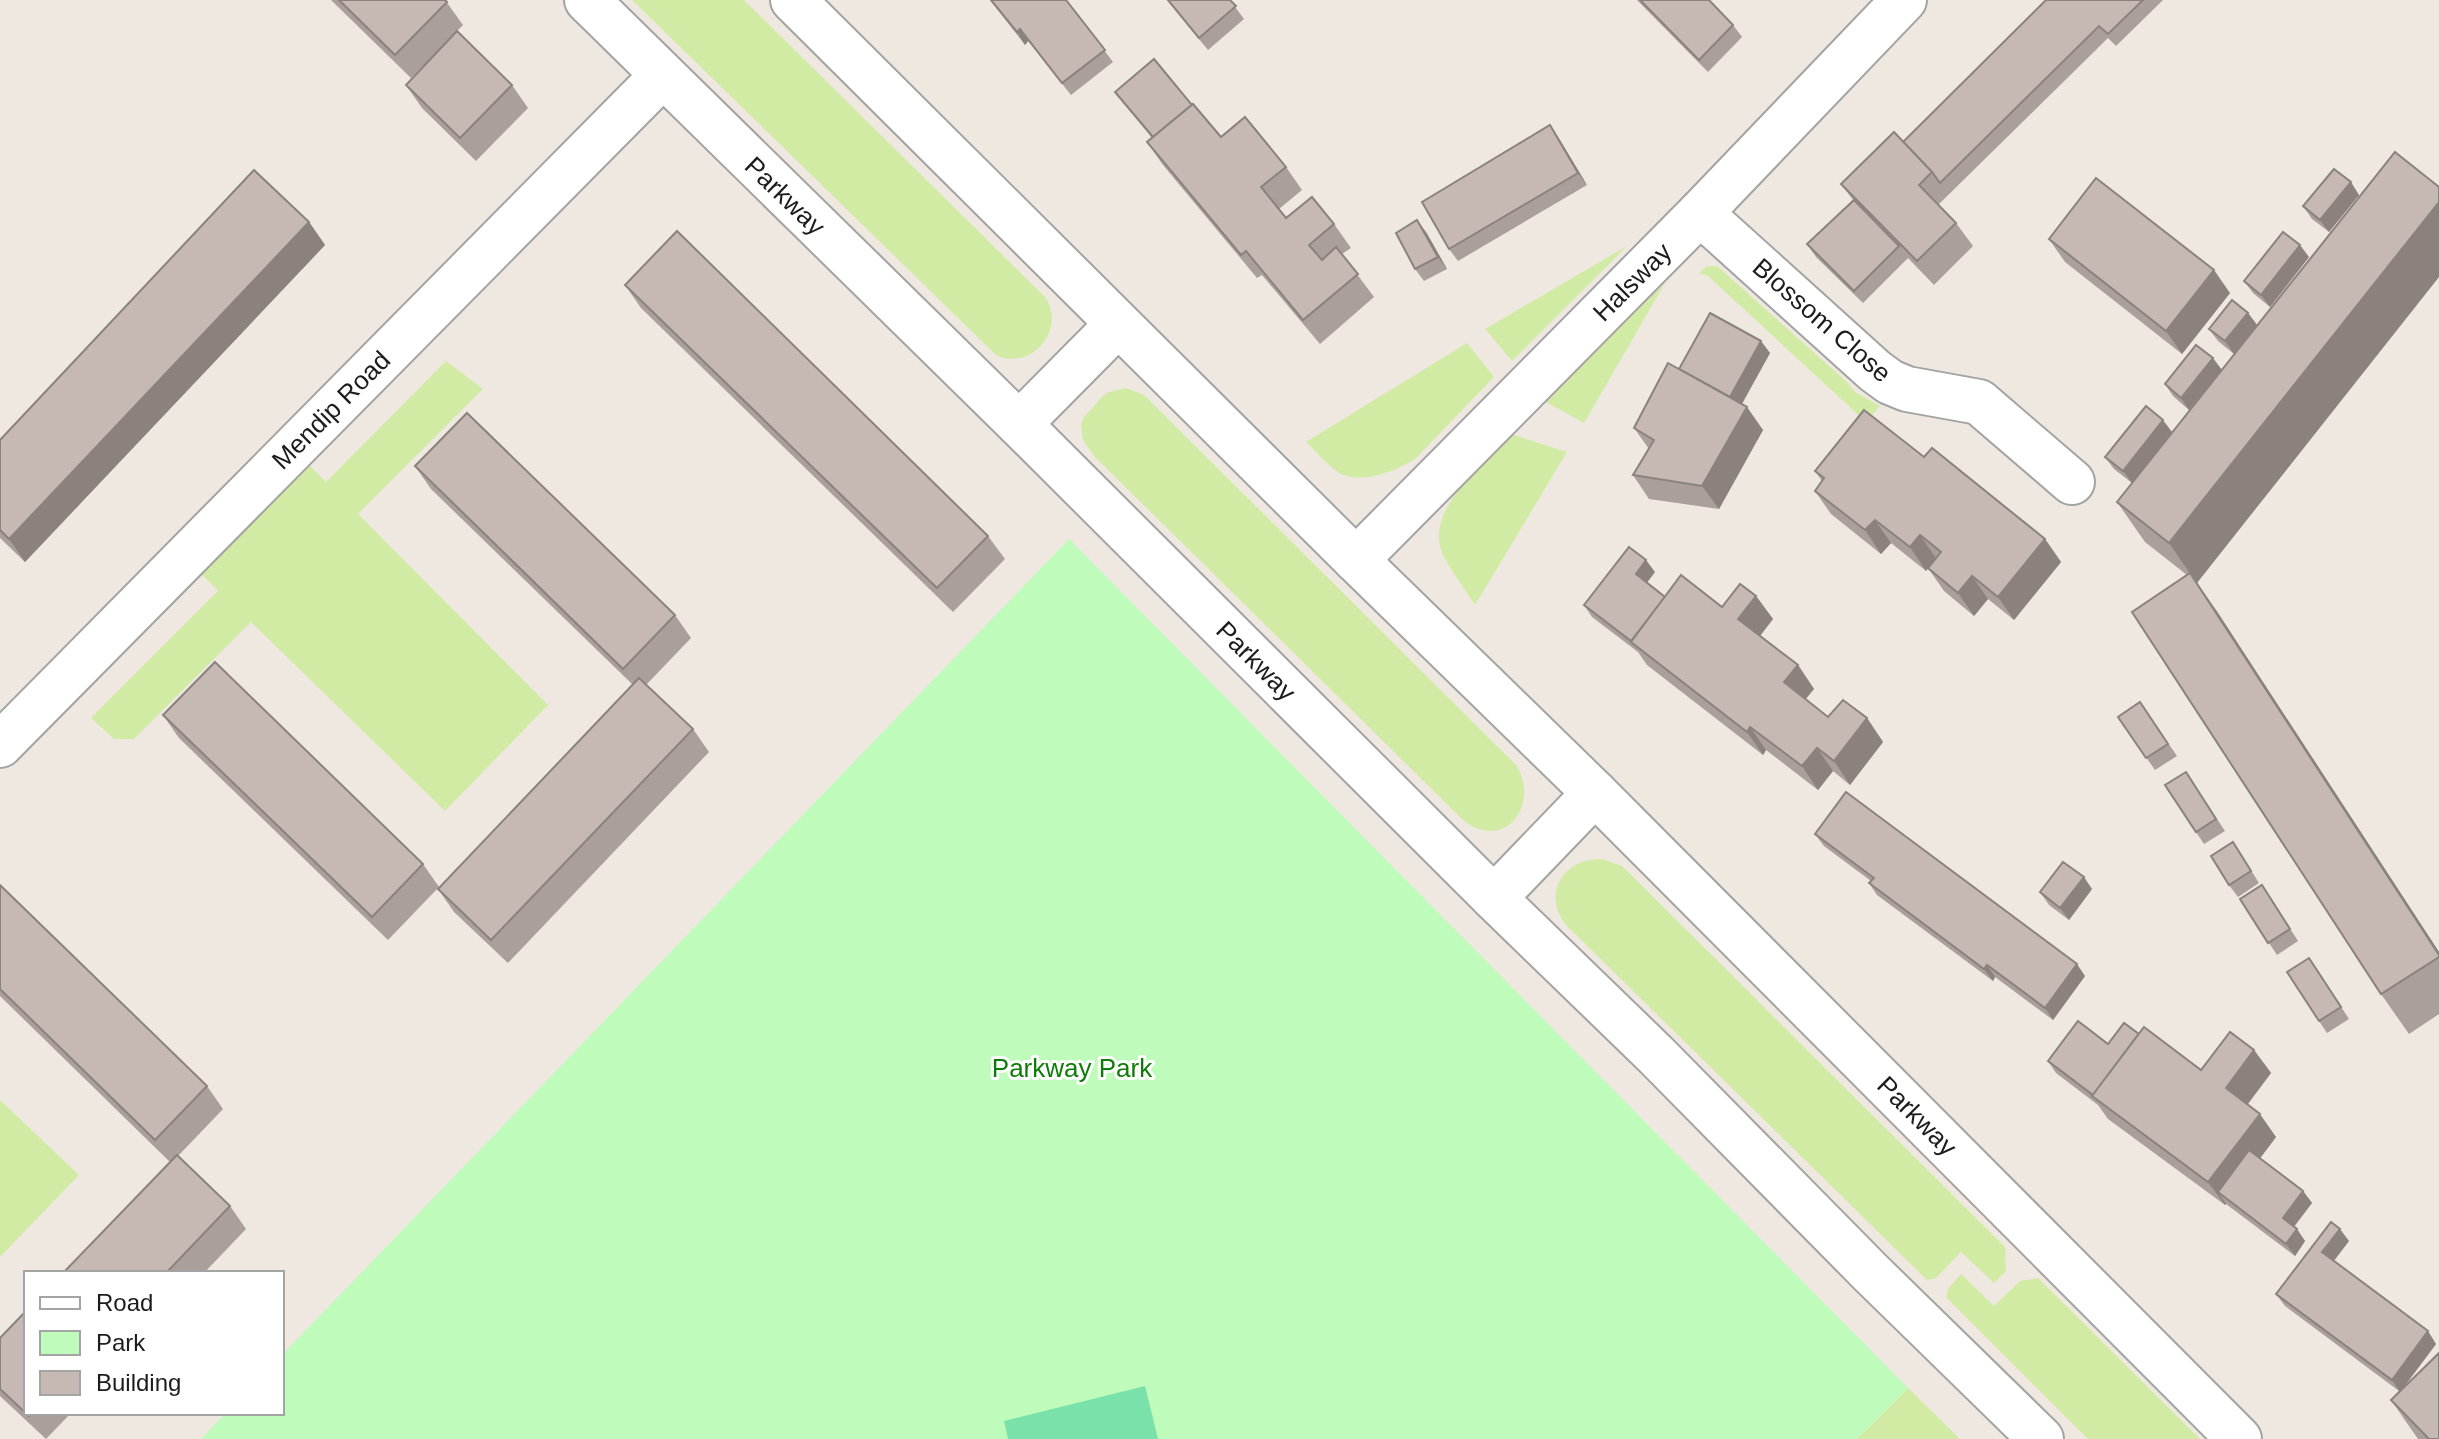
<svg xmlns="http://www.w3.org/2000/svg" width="2439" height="1439" font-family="Helvetica,sans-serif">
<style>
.grass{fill:#d1eba4}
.park{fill:#bffbbb}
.pitch{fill:#7be1ab}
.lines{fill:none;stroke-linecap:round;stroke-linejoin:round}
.minor-casing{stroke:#a3a3a3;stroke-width:48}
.minor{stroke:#fff;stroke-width:44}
.wall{fill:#aa9f9b}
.shaded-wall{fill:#8b827e}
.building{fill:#c6b9b4;stroke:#8b827e;stroke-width:2}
.labels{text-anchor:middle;stroke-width:6;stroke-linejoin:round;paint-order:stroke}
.street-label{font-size:26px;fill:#1c1c1c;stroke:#fff}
.park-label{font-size:26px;fill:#0e7d07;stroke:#fff}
</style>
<rect width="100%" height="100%" fill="#eee8e1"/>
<!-- grass -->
<g class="grass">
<path d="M 632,0 L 744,0 L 1045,297 C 1067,329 1031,372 996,355 Z"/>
<path d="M 1627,246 L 1512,361 L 1485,329 Z"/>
<path d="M 1707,266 L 1717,266 L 1848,383 L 1855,392 L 1880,406 L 1866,422 L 1708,276 L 1699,273 Z"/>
<path d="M 1665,283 L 1584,423 L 1544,401 Z"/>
<path d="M 1467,343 L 1494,377 L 1415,459 C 1396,471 1359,486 1338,472 C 1326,464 1316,451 1306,442 Z"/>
<path d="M 446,361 L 483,389 L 358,514 L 548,705 L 445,811 L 251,622 L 134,739 L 114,739 L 91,718 L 218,591 L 185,557 L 293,449 L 326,482 Z"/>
<path d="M 1126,388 L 1144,395 L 1516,765 C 1541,805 1504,853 1463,820 L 1094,456 L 1083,440 L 1081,425 L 1084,417 L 1106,393 Z"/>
<path d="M 1511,434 L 1567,452 L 1475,605 C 1466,590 1443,561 1440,546 C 1430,506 1487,459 1511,434 Z"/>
<path d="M 1602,859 L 1622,866 L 2005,1247 L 2006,1271 L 1994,1283 L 1961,1252 L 1936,1278 L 1927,1280 L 1566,925 C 1541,893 1564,858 1602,859 Z"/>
<path d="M 0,1100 L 79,1175 L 0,1257 Z"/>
<path d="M 1961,1274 L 1994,1306 L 2020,1281 L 2038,1278 L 2200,1439 L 2088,1439 L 1946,1297 L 1948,1289 Z"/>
<path d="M 1908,1388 L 1960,1439 L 1857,1439 Z"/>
</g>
<!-- park -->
<path class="park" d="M 1069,539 L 1908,1388 L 1857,1439 L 201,1439 L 226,1413 L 282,1413 L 282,1355 Z"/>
<!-- pitch -->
<path class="pitch" d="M 1145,1386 L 1158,1439 L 1008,1439 L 1004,1421 Z"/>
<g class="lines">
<defs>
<g id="minor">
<path d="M 587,0 L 1019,424 L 1494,898 L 1656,1055 L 1871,1273 L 2041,1439"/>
<path d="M 793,0 L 1356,560 L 1595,793 L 2239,1439"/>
<path d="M 1700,213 L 1875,371 L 1890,382 L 1907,389 L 1979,402 L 2072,482"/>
<path d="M 1019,424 L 1118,324"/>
<path d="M 1356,560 L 1700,213 L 1904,0"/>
<path d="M 0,745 L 662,76"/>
<path d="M 1494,898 L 1595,793"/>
</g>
</defs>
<!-- minor casing -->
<use href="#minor" class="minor-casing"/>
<!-- minor -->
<use href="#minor" class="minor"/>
</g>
<!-- wall -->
<g class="wall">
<path d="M 331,0 L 445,0 L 463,25 L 457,31 L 512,85 L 528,108 L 476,161 L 422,108 L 406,85 L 455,34 L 411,78 Z"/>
<path d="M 990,0 L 1066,0 L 1113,62 L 1071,95 L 1028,41 L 1025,45 Z"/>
<path d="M 1167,0 L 1230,0 L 1244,19 L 1208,50 Z"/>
<path d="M 1637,0 L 1709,0 L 1733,25 L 1742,37 L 1708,72 Z"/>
<path d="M 2046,0 L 2163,0 L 2116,46 L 2108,38 L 1938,205 L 1956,223 L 1973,246 L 1934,285 L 1907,257 L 1908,258 L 1863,303 L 1816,257 L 1807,244 L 1853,200 L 1841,184 L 1903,142 Z"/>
<path d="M 1115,92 L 1192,104 L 1221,137 L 1286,167 L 1302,190 L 1279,209 L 1286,218 L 1334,224 L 1351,248 L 1342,254 L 1374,297 L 1320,344 L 1262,275 L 1257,278 L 1163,165 L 1147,142 L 1152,138 Z"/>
<path d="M 1558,137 L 1587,185 L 1458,261 L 1449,249 Z"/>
<path d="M 2395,152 L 2197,583 L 2218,613 L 2439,952 L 2439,1014 L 2409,1034 L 2381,994 L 2187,575 L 2145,542 L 2117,502 Z"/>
<path d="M 2359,195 L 2329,232 L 2312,219 L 2303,206 Z"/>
<path d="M 309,222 L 325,245 L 25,562 L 0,538 L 0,440 Z"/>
<path d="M 1426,232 L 1447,269 L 1424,281 L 1415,269 Z"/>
<path d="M 2049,239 L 2230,293 L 2182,354 L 2065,262 Z"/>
<path d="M 2309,257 L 2270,307 L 2253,293 L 2244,281 Z"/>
<path d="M 625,285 L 988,536 L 1005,559 L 953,612 L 641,308 Z"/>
<path d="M 2248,313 L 2257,325 L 2234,354 L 2218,341 L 2209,329 Z"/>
<path d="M 2196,345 L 2189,410 L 2173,396 L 2165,384 Z"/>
<path d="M 1770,353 L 1742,404 L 1763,430 L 1719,509 L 1649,499 L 1633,475 L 1649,449 L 1634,428 L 1679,369 Z"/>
<path d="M 2146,406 L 2132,483 L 2114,469 L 2105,457 Z"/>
<path d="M 1924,457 L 2045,539 L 2061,562 L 2014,620 L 1988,599 L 1974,616 L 1944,591 L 1928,568 L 1926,571 L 1891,543 L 1881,554 L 1831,514 L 1815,491 L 1822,481 L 1815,471 Z"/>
<path d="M 415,466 L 675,615 L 691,638 L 646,685 L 693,729 L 709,752 L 508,963 L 454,912 L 438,889 L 633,685 L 431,489 Z"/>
<path d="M 1655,572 L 1647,583 L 1665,597 L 1722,607 L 1756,596 L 1773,619 L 1760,636 L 1798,665 L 1814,689 L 1805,699 L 1828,717 L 1867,718 L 1883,742 L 1850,785 L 1833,771 L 1818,790 L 1766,750 L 1763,755 L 1647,665 L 1638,652 L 1592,617 L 1584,605 Z"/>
<path d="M 2140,702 L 2177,756 L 2155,770 L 2118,717 Z"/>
<path d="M 163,715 L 423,864 L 439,887 L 388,940 L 179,738 Z"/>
<path d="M 2186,772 L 2225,831 L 2204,844 L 2165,785 Z"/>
<path d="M 1815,834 L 2085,976 L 2053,1020 L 1995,977 L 1993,981 L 1877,895 L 1869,883 L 1871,881 L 1824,846 Z"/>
<path d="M 2233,842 L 2259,883 L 2238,897 L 2229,885 Z"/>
<path d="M 0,885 L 207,1086 L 223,1109 L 178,1156 L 230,1206 L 246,1229 L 204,1273 L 63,1273 L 170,1162 L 0,996 Z"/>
<path d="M 2262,885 L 2298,941 L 2277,955 L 2240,899 Z"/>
<path d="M 2092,889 L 2069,920 L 2049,905 L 2040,892 Z"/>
<path d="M 2309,958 L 2349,1019 L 2327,1033 L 2319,1021 Z"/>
<path d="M 2139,1034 L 2201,1070 L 2254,1050 L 2271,1073 L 2247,1104 L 2276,1137 L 2260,1158 L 2303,1191 L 2312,1203 L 2294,1227 L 2305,1241 L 2295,1256 L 2226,1204 L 2225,1205 L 2108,1119 L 2098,1105 L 2056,1073 L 2048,1061 Z"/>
<path d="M 2349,1241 L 2334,1261 L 2436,1344 L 2404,1387 L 2439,1439 L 2418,1439 L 2391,1400 L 2399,1391 L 2285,1306 L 2276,1294 Z"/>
<path d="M 0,1338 L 26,1413 L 71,1413 L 46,1439 L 0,1396 Z"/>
</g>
<!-- shaded-wall -->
<g class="shaded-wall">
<path d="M 1020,29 L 1028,41 L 1025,45 L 1017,32 Z"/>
<path d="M 1550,125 L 1558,137 L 1587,185 L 1578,173 Z"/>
<path d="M 2351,182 L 2359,195 L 2329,232 L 2320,220 Z"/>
<path d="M 2439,202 L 2439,277 L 2197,583 L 2218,613 L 2439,952 L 2439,955 L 2191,575 L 2169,543 Z"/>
<path d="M 1417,220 L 1426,232 L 1447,269 L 1438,257 Z"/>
<path d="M 309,222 L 325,245 L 25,562 L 9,539 Z"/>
<path d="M 2300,245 L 2309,257 L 2270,307 L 2261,295 Z"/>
<path d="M 2214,270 L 2230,293 L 2182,354 L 2166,331 Z"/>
<path d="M 2248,313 L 2257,325 L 2234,354 L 2225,341 Z"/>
<path d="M 1761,341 L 1770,353 L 1735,416 L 1727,404 Z"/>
<path d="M 2213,358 L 2222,370 L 2189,410 L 2181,398 Z"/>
<path d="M 1747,407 L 1763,430 L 1719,509 L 1702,486 Z"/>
<path d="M 2163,420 L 2172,432 L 2132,483 L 2123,471 Z"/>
<path d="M 1875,520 L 1891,543 L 1881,554 L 1865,530 Z"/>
<path d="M 1920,535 L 1936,558 L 1926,571 L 1910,547 Z"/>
<path d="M 2045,539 L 2061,562 L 2014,620 L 1998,597 Z"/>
<path d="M 1646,560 L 1655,572 L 1644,586 L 1636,574 Z"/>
<path d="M 1972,576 L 1988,599 L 1974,616 L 1958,593 Z"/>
<path d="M 1756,596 L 1773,619 L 1755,642 L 1738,619 Z"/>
<path d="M 1798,665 L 1814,689 L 1800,706 L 1784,682 Z"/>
<path d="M 1867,718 L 1883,742 L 1850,785 L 1834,761 Z"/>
<path d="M 1750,727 L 1766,750 L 1763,755 L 1747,732 Z"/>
<path d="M 1817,748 L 1833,771 L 1818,790 L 1802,766 Z"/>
<path d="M 2084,877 L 2092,889 L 2069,920 L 2060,908 Z"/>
<path d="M 2077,964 L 2085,976 L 2053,1020 L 2045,1008 Z"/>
<path d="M 1987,965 L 1995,977 L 1993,981 L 1984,969 Z"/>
<path d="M 2254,1050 L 2271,1073 L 2242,1112 L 2226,1088 Z"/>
<path d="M 2260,1114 L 2276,1137 L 2229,1200 L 2218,1192 L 2226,1204 L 2225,1205 L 2208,1182 Z"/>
<path d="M 2303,1191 L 2312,1203 L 2291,1230 L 2283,1218 Z"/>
<path d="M 2297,1229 L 2305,1241 L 2295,1256 L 2286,1244 Z"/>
<path d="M 2340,1229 L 2349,1241 L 2331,1264 L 2322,1252 Z"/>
<path d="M 2428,1331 L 2436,1344 L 2400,1392 L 2392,1380 Z"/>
</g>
<!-- building -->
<g class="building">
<path d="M 339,0 L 445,0 L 447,2 L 395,55 Z"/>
<path d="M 991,0 L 1066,0 L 1105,50 L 1062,83 L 1020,29 L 1017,32 Z"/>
<path d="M 1168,0 L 1230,0 L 1236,6 L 1199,38 Z"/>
<path d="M 1640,0 L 1709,0 L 1733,25 L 1699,60 Z"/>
<path d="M 2046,0 L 2143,0 L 2108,34 L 2099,26 L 1940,183 L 1932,172 L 1903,142 Z"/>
<path d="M 457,31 L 512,85 L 460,138 L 406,85 Z"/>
<path d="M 1154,59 L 1192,105 L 1153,137 L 1115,92 Z"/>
<path d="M 1193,104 L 1221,137 L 1245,117 L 1286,167 L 1261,187 L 1286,218 L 1312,197 L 1334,224 L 1309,245 L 1322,260 L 1336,247 L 1358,274 L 1303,320 L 1246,251 L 1241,255 L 1147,142 Z"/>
<path d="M 1550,125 L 1578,173 L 1449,249 L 1422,202 Z"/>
<path d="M 1894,132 L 1932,172 L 1919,185 L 1956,223 L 1917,261 L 1841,184 Z"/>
<path d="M 2395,152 L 2439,187 L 2439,202 L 2169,543 L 2117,502 Z"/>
<path d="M 2334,169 L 2351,182 L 2320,220 L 2303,206 Z"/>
<path d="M 254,170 L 309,222 L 9,539 L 0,530 L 0,440 Z"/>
<path d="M 2096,178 L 2214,270 L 2166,331 L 2049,239 Z"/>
<path d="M 1854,200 L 1899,246 L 1854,291 L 1807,244 Z"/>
<path d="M 1417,220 L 1438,257 L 1415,269 L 1396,233 Z"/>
<path d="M 677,231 L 988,536 L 937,588 L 625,285 Z"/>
<path d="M 2283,232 L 2300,245 L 2261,295 L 2244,281 Z"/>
<path d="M 2232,300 L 2248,313 L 2225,341 L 2209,329 Z"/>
<path d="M 1710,313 L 1761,341 L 1730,397 L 1679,369 Z"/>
<path d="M 2196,345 L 2213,358 L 2181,398 L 2165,384 Z"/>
<path d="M 1668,363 L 1747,407 L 1702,486 L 1633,475 L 1654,440 L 1634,428 Z"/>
<path d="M 2146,406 L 2163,420 L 2123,471 L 2105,457 Z"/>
<path d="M 1864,410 L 1924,457 L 1932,448 L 2045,539 L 1998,597 L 1972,576 L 1958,593 L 1928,568 L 1941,552 L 1920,535 L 1910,547 L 1875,520 L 1865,530 L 1815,491 L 1824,478 L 1815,471 Z"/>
<path d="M 467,413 L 675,615 L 623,669 L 415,466 Z"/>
<path d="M 1629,547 L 1646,560 L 1636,574 L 1665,597 L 1631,641 L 1584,605 Z"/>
<path d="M 2190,573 L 2439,955 L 2439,957 L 2381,994 L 2132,612 Z"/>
<path d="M 1681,575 L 1722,607 L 1740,584 L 1756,596 L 1738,619 L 1798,665 L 1784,682 L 1828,717 L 1843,700 L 1867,718 L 1834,761 L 1817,748 L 1802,766 L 1750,727 L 1747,732 L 1631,642 Z"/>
<path d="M 215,662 L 423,864 L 372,917 L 163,715 Z"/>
<path d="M 639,678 L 693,729 L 491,940 L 438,889 Z"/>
<path d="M 2140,702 L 2168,744 L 2146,758 L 2118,717 Z"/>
<path d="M 2186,772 L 2216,819 L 2196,832 L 2165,785 Z"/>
<path d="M 1846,792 L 2077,964 L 2045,1008 L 1987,965 L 1984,969 L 1869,883 L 1874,878 L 1815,834 Z"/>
<path d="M 2233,842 L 2251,871 L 2229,885 L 2211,856 Z"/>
<path d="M 2063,862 L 2084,877 L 2060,908 L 2040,892 Z"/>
<path d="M 0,885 L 207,1086 L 155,1140 L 0,989 Z"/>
<path d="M 2262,885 L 2290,929 L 2268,943 L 2240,899 Z"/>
<path d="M 2309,958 L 2341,1007 L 2319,1021 L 2287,972 Z"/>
<path d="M 2078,1021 L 2108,1044 L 2124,1023 L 2139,1034 L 2093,1095 L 2048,1061 Z"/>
<path d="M 2144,1027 L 2201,1070 L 2230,1032 L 2254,1050 L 2226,1088 L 2260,1114 L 2208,1182 L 2092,1096 Z"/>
<path d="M 2249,1150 L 2303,1191 L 2283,1218 L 2297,1229 L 2286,1244 L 2218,1192 Z"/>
<path d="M 177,1155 L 230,1206 L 166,1273 L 63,1273 Z"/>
<path d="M 2331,1222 L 2340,1229 L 2322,1252 L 2428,1331 L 2392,1380 L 2276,1294 Z"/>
<path d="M 26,1311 L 26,1413 L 32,1413 L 29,1416 L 0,1389 L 0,1338 Z"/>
<path d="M 2439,1353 L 2439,1439 L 2429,1439 L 2391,1400 Z"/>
</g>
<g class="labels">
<!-- street labels -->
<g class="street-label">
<text transform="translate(785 196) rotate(44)" y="9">Parkway</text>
<text transform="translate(1632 282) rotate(-45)" y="9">Halsway</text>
<text transform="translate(1822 320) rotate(41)" y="9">Blossom Close</text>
<text transform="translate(331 410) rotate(-45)" y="9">Mendip Road</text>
<text transform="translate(1256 661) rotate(45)" y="9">Parkway</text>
<text transform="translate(1917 1116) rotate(45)" y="9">Parkway</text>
</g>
<!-- park labels -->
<g class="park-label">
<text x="1072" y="1077">Parkway Park</text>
</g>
</g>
<!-- legend -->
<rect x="24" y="1271" width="260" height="144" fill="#ffffff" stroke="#a4a4a4" stroke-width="2"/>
<rect x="40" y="1297" width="40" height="12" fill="#ffffff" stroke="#a4a4a4" stroke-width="2"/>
<text x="96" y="1311" font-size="24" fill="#1c1c1c">Road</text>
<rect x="40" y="1331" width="40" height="24" fill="#bffbbb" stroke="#a4a4a4" stroke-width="2"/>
<text x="96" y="1351" font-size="24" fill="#1c1c1c">Park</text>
<rect x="40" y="1371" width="40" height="24" fill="#c6b9b4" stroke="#a4a4a4" stroke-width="2"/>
<text x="96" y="1391" font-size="24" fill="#1c1c1c">Building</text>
</svg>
